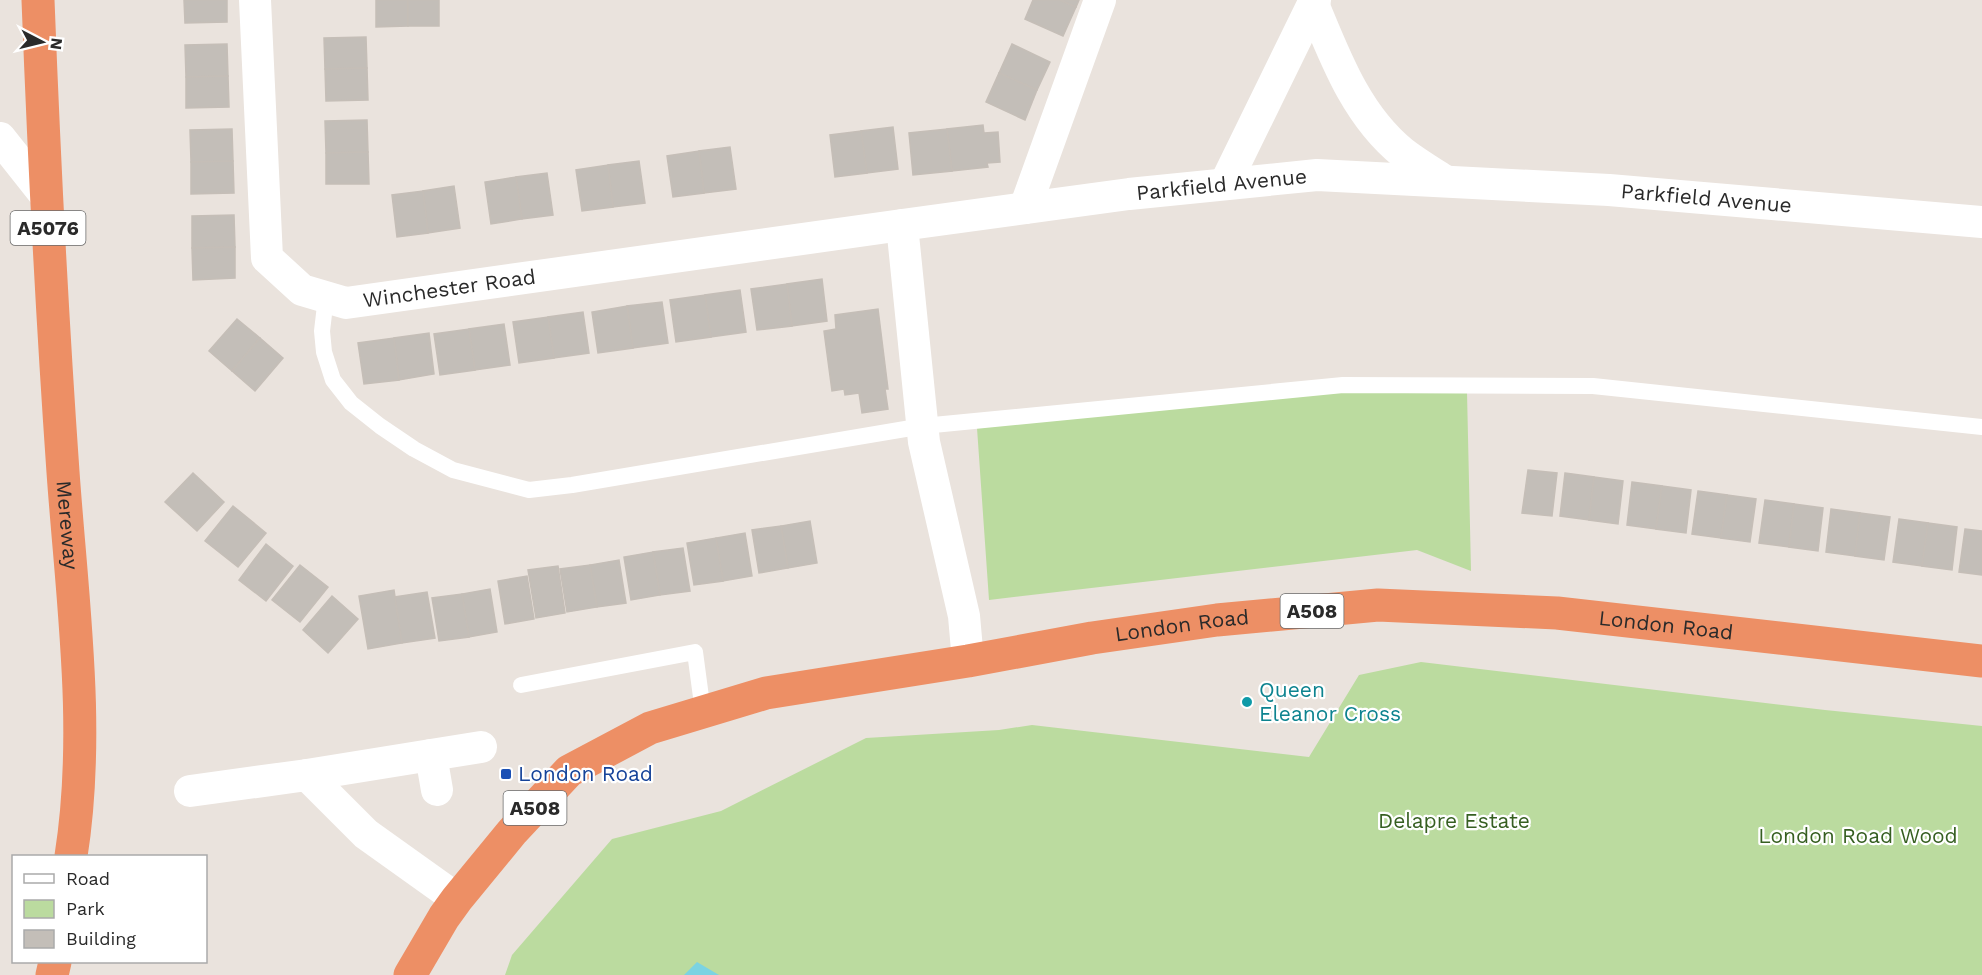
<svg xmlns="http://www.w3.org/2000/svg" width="1982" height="975" font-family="'Work Sans',sans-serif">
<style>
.green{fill:#bbdb9f}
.water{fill:#7bd3e2}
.building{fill:#c3beb8;stroke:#c5beb7;stroke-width:1.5}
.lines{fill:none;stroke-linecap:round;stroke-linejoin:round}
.lane{stroke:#fff;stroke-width:16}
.street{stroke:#fff;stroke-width:32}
.highway{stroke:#ed8f65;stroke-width:33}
.culture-dot{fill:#0f9aa8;stroke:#fff;stroke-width:2}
.transit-dot{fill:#1a4fb4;stroke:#fff;stroke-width:2}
.labels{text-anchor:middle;stroke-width:4.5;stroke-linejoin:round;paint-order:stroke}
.shield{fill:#fff;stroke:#6a6a6a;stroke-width:1.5}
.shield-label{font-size:20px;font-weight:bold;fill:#2a2a2a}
.street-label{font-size:21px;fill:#2a2a2a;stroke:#fff}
.culture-label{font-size:21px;fill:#0d838f;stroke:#fff;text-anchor:start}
.transit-label{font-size:21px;fill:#164399;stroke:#fff;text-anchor:start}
.park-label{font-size:21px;fill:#365f21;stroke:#fff}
</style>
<rect width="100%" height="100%" fill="#eae3dd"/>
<!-- green -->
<g class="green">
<path d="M 1344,391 L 1467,392 L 1471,571 L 1417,550 L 989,600 L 977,428 Z"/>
<path d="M 1421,662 L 1825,710 L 1982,726 L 1982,975 L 505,975 L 512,955 L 612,839 L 721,811 L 866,738 L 999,730 L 1032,725 L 1309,757 L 1359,675 Z"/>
</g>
<!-- water -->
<path class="water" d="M 697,962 L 719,975 L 684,975 Z"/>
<!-- building -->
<g class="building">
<path d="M 184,0 L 227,0 L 227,22 L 185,23 Z"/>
<path d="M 376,0 L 408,0 L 408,26 L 376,27 Z"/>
<rect x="408" y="0" width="31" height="26"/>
<path d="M 1033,0 L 1060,0 L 1076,7 L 1063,36 L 1025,19 Z"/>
<path d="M 1060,0 L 1079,0 L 1076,7 Z"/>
<path d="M 366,37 L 367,68 L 325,69 L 324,38 Z"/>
<path d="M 227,44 L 228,76 L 186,77 L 185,45 Z"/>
<path d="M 1012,44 L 1050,62 L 1037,90 L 999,73 Z"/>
<path d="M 367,68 L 368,100 L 326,101 L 325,69 Z"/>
<path d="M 999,73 L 1037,90 L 1025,120 L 986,102 Z"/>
<path d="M 228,76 L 229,107 L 186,108 L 186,77 Z"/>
<path d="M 367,120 L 368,152 L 326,153 L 325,121 Z"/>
<path d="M 983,125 L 984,133 L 998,132 L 1000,162 L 987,163 L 988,167 L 952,171 L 947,129 Z"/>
<path d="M 893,127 L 898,169 L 867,173 L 861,131 Z"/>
<path d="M 232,129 L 233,161 L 191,162 L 190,130 Z"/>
<path d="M 947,129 L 952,171 L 913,175 L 909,133 Z"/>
<path d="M 861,131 L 867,173 L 835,177 L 830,135 Z"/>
<path d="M 730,147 L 736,189 L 704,193 L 699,151 Z"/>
<path d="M 699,151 L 704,193 L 673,197 L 667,156 Z"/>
<path d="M 368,152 L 369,184 L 326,184 L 326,153 Z"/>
<path d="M 233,161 L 234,193 L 191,194 L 191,162 Z"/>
<path d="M 639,161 L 645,203 L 613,207 L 608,165 Z"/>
<path d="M 608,165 L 613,207 L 582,211 L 576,170 Z"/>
<path d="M 547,173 L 553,215 L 522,219 L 516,177 Z"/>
<path d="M 516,177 L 522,219 L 491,224 L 485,182 Z"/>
<path d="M 454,186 L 460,228 L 428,233 L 423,191 Z"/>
<path d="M 423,191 L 428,233 L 397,237 L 392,195 Z"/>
<path d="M 234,215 L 235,247 L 192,248 L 192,216 Z"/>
<path d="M 235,247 L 235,278 L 193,280 L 192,248 Z"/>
<path d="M 822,279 L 827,321 L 792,326 L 787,284 Z"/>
<path d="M 787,284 L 792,326 L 757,330 L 751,289 Z"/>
<path d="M 740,290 L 746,332 L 711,337 L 705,295 Z"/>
<path d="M 705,295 L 711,337 L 676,342 L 670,300 Z"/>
<path d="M 662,302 L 668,343 L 633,348 L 627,306 Z"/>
<path d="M 627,306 L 633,348 L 598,353 L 592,312 Z"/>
<path d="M 878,309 L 888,389 L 885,389 L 888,409 L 862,413 L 859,393 L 845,395 L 844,389 L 832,391 L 824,331 L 836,329 L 835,315 Z"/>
<path d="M 583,312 L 589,353 L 554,358 L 548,317 Z"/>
<path d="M 548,317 L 554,358 L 519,363 L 513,322 Z"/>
<path d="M 237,319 L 260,338 L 232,371 L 209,351 Z"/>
<path d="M 504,324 L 510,365 L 475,370 L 469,329 Z"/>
<path d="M 469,329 L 475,370 L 440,375 L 434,334 Z"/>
<path d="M 429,333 L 434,374 L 399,380 L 394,338 Z"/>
<path d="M 260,338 L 283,358 L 255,391 L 232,371 Z"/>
<path d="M 394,338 L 399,380 L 364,384 L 358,343 Z"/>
<path d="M 1528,470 L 1557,473 L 1552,516 L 1522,513 Z"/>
<path d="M 193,473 L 224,502 L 197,531 L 165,502 Z"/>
<path d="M 1565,473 L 1594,477 L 1589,520 L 1560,516 Z"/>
<path d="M 1594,477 L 1623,481 L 1618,524 L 1589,520 Z"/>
<path d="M 1632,482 L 1662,486 L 1656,529 L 1627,525 Z"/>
<path d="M 1662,486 L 1691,490 L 1686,533 L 1656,529 Z"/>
<path d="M 1698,491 L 1727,495 L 1721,538 L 1692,534 Z"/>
<path d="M 1727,495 L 1756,499 L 1750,542 L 1721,538 Z"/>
<path d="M 1765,500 L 1794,504 L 1789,547 L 1759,543 Z"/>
<path d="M 1794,504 L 1823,508 L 1818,551 L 1789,547 Z"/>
<path d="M 233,506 L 266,533 L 238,567 L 205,541 Z"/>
<path d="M 1831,509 L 1860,513 L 1855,556 L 1826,552 Z"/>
<path d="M 1860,513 L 1890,517 L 1884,560 L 1855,556 Z"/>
<path d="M 1899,519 L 1928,523 L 1922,566 L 1893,562 Z"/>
<path d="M 810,521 L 817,563 L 788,568 L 781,526 Z"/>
<path d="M 1928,523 L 1957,527 L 1952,570 L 1922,566 Z"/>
<path d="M 781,526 L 788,568 L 759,573 L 752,530 Z"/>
<path d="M 1965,529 L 1982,531 L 1982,575 L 1959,572 Z"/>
<path d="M 745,533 L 752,576 L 723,581 L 716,538 Z"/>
<path d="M 716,538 L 723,581 L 694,585 L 687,543 Z"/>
<path d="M 266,544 L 293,566 L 266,601 L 239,580 Z"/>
<path d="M 683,548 L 690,591 L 660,595 L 653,552 Z"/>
<path d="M 653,552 L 660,595 L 631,600 L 624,557 Z"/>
<path d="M 619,560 L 626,603 L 597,607 L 590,565 Z"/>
<path d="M 300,565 L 328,587 L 300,622 L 272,600 Z"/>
<path d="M 590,565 L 597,607 L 567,612 L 560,569 Z"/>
<path d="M 558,566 L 565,613 L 536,618 L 528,570 Z"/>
<path d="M 527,576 L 534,619 L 505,624 L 498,581 Z"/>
<path d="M 490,589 L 497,632 L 469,637 L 462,594 Z"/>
<path d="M 394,590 L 402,643 L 368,649 L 359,596 Z"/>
<path d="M 427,592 L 435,638 L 402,643 L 395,597 Z"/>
<path d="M 462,594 L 469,637 L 439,641 L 432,598 Z"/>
<path d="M 332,596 L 358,619 L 328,653 L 303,630 Z"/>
</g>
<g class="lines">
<!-- lane -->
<g class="lane">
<path d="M 326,297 L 322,331 L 324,352 L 333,380 L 351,403 L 380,426 L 414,449 L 453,470 L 529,490 L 572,485 L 923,426 L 1343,385 L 1593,386 L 1982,427"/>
<path d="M 521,685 L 695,652 L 703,712"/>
</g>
<!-- street -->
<g class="street">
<path id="s1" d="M 255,0 L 267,258 L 302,290 L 346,303 L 902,225"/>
<path d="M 1313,4 C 1335,57 1356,115 1403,153 C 1416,163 1431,172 1445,181"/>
<path d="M 0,138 L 46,196"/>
<path d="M 1225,184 L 1315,0"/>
<path d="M 1025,208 L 1100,0"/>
<path id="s2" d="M 968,661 L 964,616 L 924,442 L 902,225 L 1129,194 L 1317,175 L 1609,190 L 1982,222"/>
<path d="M 307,775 L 366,834 L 457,899"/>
<path d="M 437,790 L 431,755 L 481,747"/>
<path d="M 190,791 L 307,775 L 431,755"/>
</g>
<!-- highway -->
<g class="highway">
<path id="s3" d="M 38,0 C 44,157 52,315 63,472 C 72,599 91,730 71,856"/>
<path d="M 52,975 L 55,962"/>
<path id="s4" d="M 410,975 L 444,917 L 457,899 L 512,832 L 569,771 L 650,728 L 766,693 L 968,661 L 1092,638 L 1217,620 L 1378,605 L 1557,613 L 1982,661"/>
</g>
</g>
<!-- markers -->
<circle class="culture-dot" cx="1247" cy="702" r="6"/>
<rect class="transit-dot" x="500" y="768" width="12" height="12" rx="3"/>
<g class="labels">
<!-- shield labels -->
<g class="shield">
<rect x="10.5" y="211" width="75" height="34" rx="4.5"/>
<rect x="1280.5" y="594" width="63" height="34" rx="4.5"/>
<rect x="503.5" y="791" width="63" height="34" rx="4.5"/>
</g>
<g class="shield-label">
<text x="48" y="235">A5076</text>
<text x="1312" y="618">A508</text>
<text x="535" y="815">A508</text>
</g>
<!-- street labels -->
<g class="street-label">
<text dy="7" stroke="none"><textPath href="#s2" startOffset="764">Parkfield Avenue</textPath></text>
<text dy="7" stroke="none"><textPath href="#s2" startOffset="1250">Parkfield Avenue</textPath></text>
<text dy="7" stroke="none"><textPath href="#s1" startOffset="456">Winchester Road</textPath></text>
<text dy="7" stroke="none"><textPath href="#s3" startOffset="526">Mereway</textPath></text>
<text dy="7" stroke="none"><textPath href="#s4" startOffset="1380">London Road</textPath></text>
<text dy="7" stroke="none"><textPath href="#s4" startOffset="894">London Road</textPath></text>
</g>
<!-- culture labels -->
<g class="culture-label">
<text x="1259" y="697">Queen<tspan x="1259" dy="24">Eleanor Cross</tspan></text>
</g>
<!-- transit labels -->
<g class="transit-label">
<text x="518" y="781">London Road</text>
</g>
<!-- park labels -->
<g class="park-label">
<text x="1454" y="828">Delapre Estate</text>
<text x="1858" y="843">London Road Wood</text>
</g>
</g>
<!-- legend -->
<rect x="12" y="855" width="195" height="108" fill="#ffffff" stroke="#aaaaaa" stroke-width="1.5"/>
<rect x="24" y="874" width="30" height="9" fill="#ffffff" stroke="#aaaaaa" stroke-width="1.5"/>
<text x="66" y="885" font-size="18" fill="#2a2a2a">Road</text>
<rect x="24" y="900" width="30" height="18" fill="#bbdb9f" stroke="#aaaaaa" stroke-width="1.5"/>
<text x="66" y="915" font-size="18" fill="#2a2a2a">Park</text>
<rect x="24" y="930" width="30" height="18" fill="#c3beb8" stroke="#aaaaaa" stroke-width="1.5"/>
<text x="66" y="945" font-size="18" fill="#2a2a2a">Building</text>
<!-- north arrow -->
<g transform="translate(42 42) rotate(97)" stroke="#ffffff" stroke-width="4.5" paint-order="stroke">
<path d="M0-4.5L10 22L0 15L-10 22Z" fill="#2a2a2a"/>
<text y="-9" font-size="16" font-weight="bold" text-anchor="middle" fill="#2a2a2a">N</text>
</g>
</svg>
